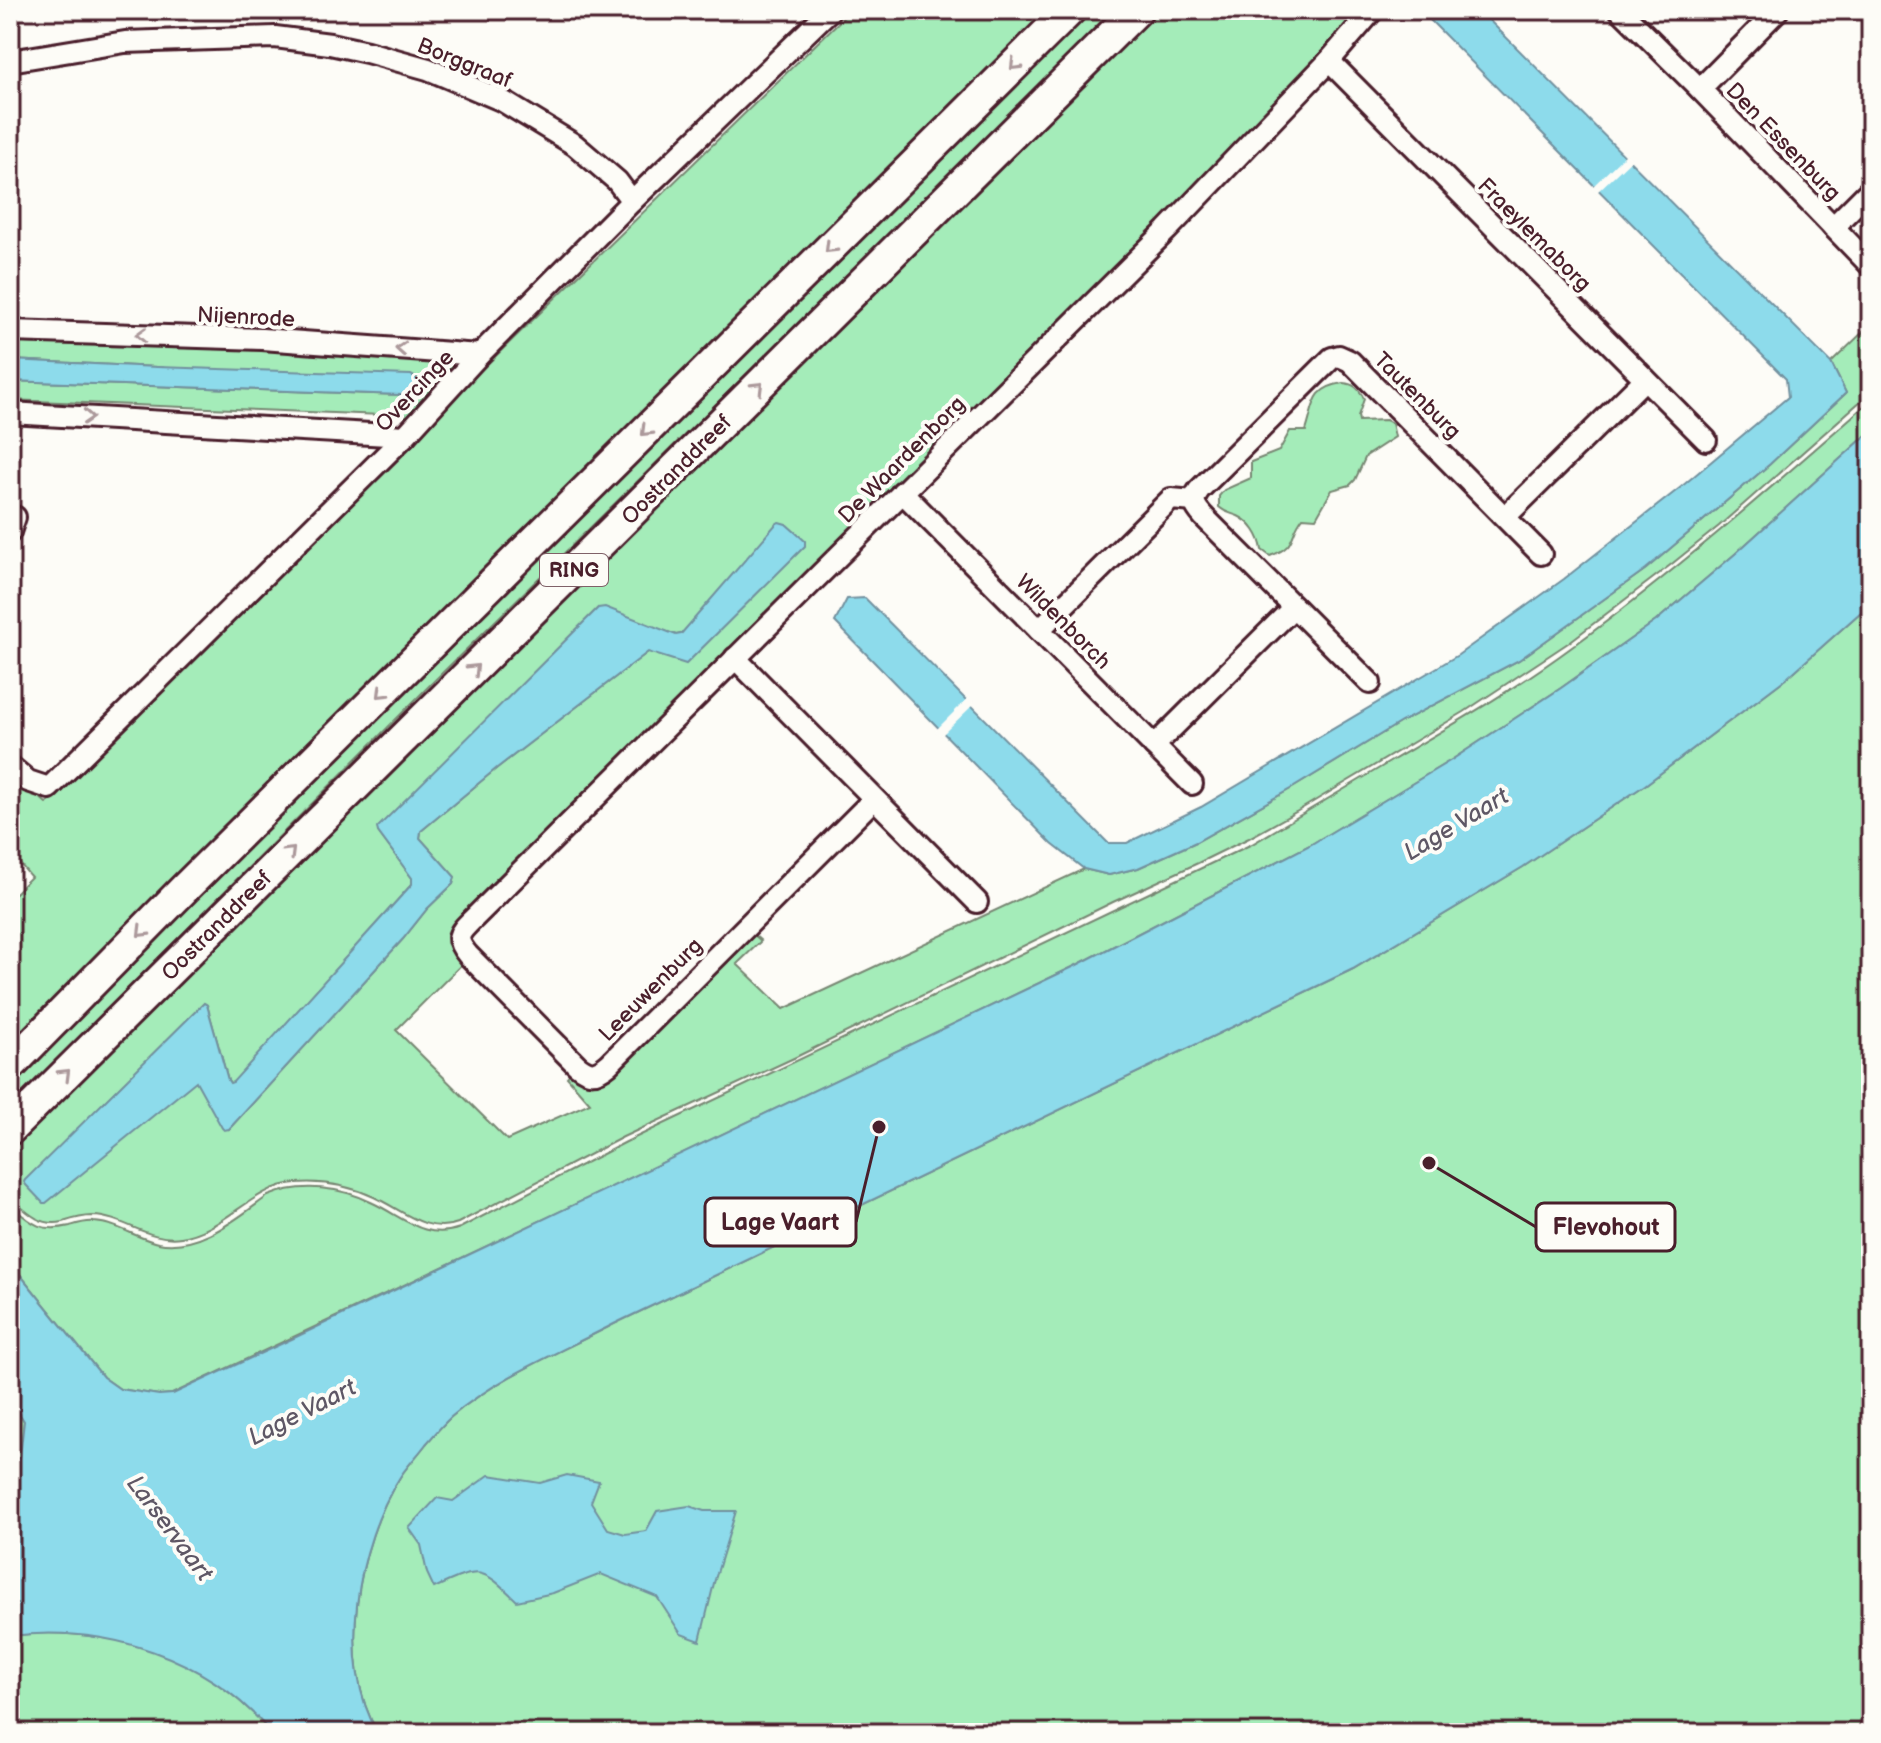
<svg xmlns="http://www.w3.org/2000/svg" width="1881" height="1743" font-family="'Balsamiq Sans',sans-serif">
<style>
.green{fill:#a4ecb9;stroke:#778672;stroke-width:2;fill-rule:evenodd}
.water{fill:#8ddbeb;stroke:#72909e;stroke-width:2}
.pier{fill:#fdfcf7}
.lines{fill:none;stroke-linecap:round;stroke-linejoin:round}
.street-casing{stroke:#4a1f2b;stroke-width:26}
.primary-casing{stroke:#4a1f2b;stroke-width:36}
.street{stroke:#fdfcf7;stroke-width:20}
.primary{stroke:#fdfcf7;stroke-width:30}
.oneway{stroke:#ac999b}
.labels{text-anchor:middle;stroke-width:8;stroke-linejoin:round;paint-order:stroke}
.shield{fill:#fdfcf7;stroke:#806168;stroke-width:2}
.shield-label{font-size:20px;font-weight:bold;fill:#4a1f2b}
.street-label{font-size:22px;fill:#4a1f2b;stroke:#fdfcf7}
.water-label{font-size:24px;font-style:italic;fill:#5e5765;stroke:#fdfcf7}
.leader{fill:none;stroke:#4a1f2b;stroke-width:3}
.callout-dot{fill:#4a1f2b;stroke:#fdfcf7;stroke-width:3}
.callout{fill:#fdfcf7;stroke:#4a1f2b;stroke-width:3}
.callout-label{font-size:24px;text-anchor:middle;font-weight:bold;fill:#4a1f2b}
</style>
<rect width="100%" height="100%" fill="#fdfcf7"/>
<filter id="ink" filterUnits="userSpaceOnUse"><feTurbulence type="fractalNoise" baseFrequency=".0125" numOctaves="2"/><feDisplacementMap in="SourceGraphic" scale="16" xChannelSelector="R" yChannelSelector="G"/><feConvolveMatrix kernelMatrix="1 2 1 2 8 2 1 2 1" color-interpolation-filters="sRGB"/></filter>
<g filter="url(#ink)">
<!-- green -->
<g class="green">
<path d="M 851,10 L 1050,10 L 218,832 L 10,1044 L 10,898 L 31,877 L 10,852 L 10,771 L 46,803 L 58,795 L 304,550 L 393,456 Z"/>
<path d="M 1089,10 L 1112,10 L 1038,88 L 434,681 L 10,1107 L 10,1081 L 487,605 Z"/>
<path d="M 1154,10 L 1363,10 L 1196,189 L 974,406 L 550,831 L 450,929 L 447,934 L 447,943 L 463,963 L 396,1030 L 507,1140 L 590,1103 L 567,1077 L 572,1071 C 580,1082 589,1088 602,1082 L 752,933 L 761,941 L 737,964 L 784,1009 L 1084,869 L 1109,875 L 1138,868 L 1196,842 L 1294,787 L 1401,722 L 1519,660 L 1646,569 L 1770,464 L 1846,393 L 1831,363 L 1871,324 L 1871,392 L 1719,526 L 1673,563 L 1568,643 L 1464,712 L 1296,812 L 1249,838 L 1198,863 L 1113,902 L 796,1057 L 623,1137 L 458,1223 C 427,1235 401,1209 374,1197 C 350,1186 322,1181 296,1183 C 252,1186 225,1231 181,1237 C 149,1242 124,1217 93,1216 C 82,1216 72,1219 63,1222 C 39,1227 26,1211 10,1197 L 10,1148 ZM 598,608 L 676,635 L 681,634 L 648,652 L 497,768 L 421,831 L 420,838 L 455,877 L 453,884 L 427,909 L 403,939 L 229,1129 L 196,1081 L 24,1182 L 204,1003 L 207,1005 L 228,1080 L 230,1083 L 233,1083 L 412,884 L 412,878 L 378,832 L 378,828 Z"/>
<path d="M 10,340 L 465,359 L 408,416 L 10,400 L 10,381 L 402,395 L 157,367 L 10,360 Z"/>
<path d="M 1343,383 C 1354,384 1359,388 1364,399 L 1358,416 L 1359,421 L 1386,420 L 1392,423 L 1395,437 L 1366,456 L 1355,480 L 1350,485 L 1332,490 L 1316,518 L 1303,517 C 1288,536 1298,546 1270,556 L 1262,550 C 1260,536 1251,522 1238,516 C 1230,513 1226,513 1219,507 L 1219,496 L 1224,490 L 1251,478 L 1251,462 L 1279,451 L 1290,431 L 1306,431 C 1315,404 1311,388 1343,383 Z"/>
<path d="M 1871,400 L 1871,431 L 1735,554 L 1656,621 L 1561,688 L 1453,759 L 1310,845 L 1075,966 L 572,1206 L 172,1394 L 159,1395 L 120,1389 L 103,1377 L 10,1262 L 10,1205 C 31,1223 40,1233 70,1226 C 77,1224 86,1221 94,1222 C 117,1223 136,1238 158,1243 C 200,1251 237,1218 268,1196 C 301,1182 342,1187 373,1203 C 403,1217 425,1241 460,1228 L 626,1142 L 1252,844 C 1299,816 1346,788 1393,760 C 1454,724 1515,689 1572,647 C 1677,571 1774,485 1871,400 Z"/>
<path d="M 1871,603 L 1871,1733 L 378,1733 C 336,1664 357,1543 400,1477 C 407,1466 418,1455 426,1444 C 434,1435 442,1425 451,1417 C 498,1377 560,1352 614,1324 L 1353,969 L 1523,867 L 1645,785 L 1788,677 Z"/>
<path d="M 10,1398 L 24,1421 L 20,1457 L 10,1469 Z"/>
<path d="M 38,1633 C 69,1633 101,1636 131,1643 C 184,1657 237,1691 271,1733 L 10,1733 L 10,1636 Z"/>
</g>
<!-- water -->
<g class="water">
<path d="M 1428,10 L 1479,10 L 1831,363 L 1846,393 L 1770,464 L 1646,569 L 1519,660 L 1401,722 L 1294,787 L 1196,842 L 1138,868 L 1109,875 L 1084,869 L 1052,844 L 835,622 L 847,599 L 865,598 L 1108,843 L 1127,843 L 1201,807 L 1458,655 L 1564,579 L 1681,487 L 1788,397 L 1786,379 L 1429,19 Z"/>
<path d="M 10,360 L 157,367 L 411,375 L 417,378 L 417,383 L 402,395 L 10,381 Z"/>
<path d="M 1871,431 L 1871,603 L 1788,677 L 1645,785 L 1523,867 L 1353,969 L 614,1324 C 560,1352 498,1377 451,1417 C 442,1425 434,1435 426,1444 C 418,1455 407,1466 400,1477 C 357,1543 336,1664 378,1733 L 271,1733 C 209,1657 105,1624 10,1636 L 10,1469 L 20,1457 L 24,1421 L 10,1398 L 10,1262 L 103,1377 L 120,1389 L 159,1395 L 173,1394 L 296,1337 L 1075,966 L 1310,845 L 1453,759 L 1561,688 L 1656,621 L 1735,554 Z"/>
<path d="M 779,522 L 786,524 L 805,541 L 805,546 L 686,664 L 648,652 L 497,768 L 421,831 L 420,838 L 455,877 L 453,884 L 427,909 L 403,939 L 229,1129 L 224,1130 L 222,1128 L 196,1081 L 46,1203 L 43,1203 L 26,1185 L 24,1182 L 25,1180 L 204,1003 L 207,1005 L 228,1080 L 230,1083 L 233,1082 L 412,884 L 412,878 L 378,832 L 377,828 L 598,608 L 605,607 L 676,635 L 681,634 L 776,524 Z"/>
<path d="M 489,1475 L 540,1483 L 567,1475 L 599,1481 L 591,1502 L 608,1529 L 625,1534 L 646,1531 L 657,1511 L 689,1506 L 704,1511 L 736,1511 L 714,1583 L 700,1641 L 681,1634 L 657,1597 L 601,1574 L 553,1593 L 517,1601 C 481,1566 480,1567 434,1588 L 427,1573 L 421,1545 L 409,1528 L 437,1498 L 453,1501 Z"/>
</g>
<!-- pier -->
<g class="pier">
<path d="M 1626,154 L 1632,159 L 1596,193 L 1591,188 Z"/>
<path d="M 969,697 L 975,703 L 941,736 L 935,731 Z"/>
</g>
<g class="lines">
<defs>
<g id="street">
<path d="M 1620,10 L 1700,89 L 1871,266"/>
<path d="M 10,61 L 125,42 L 275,37 L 330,44 L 367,52 L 428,69 L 501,100 L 575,145 L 617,181 L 632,201"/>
<path d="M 1329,61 L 1706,440"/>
<path d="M 1700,89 L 1778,10"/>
<path d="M 1833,227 L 1871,189"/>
<path d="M 10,331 L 262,339 L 479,355"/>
<path d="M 10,413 L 405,436"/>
<path d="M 902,492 L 1192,784"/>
<path d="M 10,516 L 15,517 L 10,532"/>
<path d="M 1505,517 L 1645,379"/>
<path d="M 1039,630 L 1171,499 L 1194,501"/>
<path d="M 735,658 L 977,902"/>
<path d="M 1370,683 L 1204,517 C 1195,507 1191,501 1199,490 L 1332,358 L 1339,356 L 1350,361 L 1541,554"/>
<path d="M 1154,746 L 1294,607"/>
<path d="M 10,766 L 28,781 L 49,788 L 405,436 L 479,355 L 632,201 L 830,10"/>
<path d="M 874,799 L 609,1064 C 596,1075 589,1075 577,1065 L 468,955 C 453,937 459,933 474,918 L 1167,230 L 1329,61 L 1373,10"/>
</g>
<g id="primary">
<path d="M 10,1066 L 184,889 L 1070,10"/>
<path d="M 10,1129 L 1137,10"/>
</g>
</defs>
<!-- street casing -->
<use href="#street" class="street-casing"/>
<!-- primary casing -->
<use href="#primary" class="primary-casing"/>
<!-- street -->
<use href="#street" class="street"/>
<!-- primary -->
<use href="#primary" class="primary"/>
</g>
<!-- one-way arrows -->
<defs><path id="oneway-chevron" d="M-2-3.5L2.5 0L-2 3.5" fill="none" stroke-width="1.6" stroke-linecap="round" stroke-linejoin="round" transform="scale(2)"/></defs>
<g class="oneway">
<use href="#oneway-chevron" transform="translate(1015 65) rotate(135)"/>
<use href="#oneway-chevron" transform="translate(830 248) rotate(135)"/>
<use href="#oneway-chevron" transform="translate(141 335) rotate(-178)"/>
<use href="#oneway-chevron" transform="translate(401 349) rotate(-176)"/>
<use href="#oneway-chevron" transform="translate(758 387) rotate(-45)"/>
<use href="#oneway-chevron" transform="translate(88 417) rotate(3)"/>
<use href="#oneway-chevron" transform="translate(646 431) rotate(135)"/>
<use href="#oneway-chevron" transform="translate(474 669) rotate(-45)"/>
<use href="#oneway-chevron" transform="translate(382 693) rotate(135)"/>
<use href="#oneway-chevron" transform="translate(290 852) rotate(-45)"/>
<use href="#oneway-chevron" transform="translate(142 932) rotate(135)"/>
<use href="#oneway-chevron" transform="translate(65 1074) rotate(-45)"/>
</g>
</g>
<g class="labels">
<!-- shield labels -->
<rect class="shield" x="540" y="554" width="68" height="32" rx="6"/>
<g class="shield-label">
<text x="574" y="577">RING</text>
</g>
<!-- street labels -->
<g class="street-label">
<text transform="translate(465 62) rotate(22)" y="8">Borggraaf</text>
<text transform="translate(1784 141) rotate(46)" y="8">Den Essenburg</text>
<text transform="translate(1535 234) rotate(45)" y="8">Fraeylemaborg</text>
<text transform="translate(246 316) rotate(3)" y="8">Nijenrode</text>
<text transform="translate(414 390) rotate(-47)" y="8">Overcinge</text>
<text transform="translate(1418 395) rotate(45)" y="8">Tautenburg</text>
<text transform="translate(901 459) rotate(-45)" y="8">De Waardenborg</text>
<text transform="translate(676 469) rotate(-45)" y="8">Oostranddreef</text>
<text transform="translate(1064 621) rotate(45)" y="8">Wildenborch</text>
<text transform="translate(216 925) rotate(-45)" y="8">Oostranddreef</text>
<text transform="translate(650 989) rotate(-45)" y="8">Leeuwenburg</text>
</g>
<!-- water labels -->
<g class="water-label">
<text transform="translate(1456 824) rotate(-31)" y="8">Lage Vaart</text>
<text transform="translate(302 1412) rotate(-27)" y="8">Lage Vaart</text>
<text transform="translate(170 1528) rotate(53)" y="8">Larservaart</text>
</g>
</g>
<!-- callouts -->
<path class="leader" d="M879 1127L856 1222M1429 1163L1536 1227"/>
<g class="callout-dot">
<circle cx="879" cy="1127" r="8"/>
<circle cx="1429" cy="1163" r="8"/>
</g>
<g class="callout">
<rect x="705" y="1198" width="151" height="48" rx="8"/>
<rect x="1536" y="1203" width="139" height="48" rx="8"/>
</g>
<g class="callout-label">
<text x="780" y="1230">Lage Vaart</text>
<text x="1606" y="1235">Flevohout</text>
</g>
<!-- margin -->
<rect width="1881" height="1743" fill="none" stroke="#fdfcf7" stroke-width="40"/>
<rect x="20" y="20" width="1841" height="1703" fill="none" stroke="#4a1f2b" stroke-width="3" filter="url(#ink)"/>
</svg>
